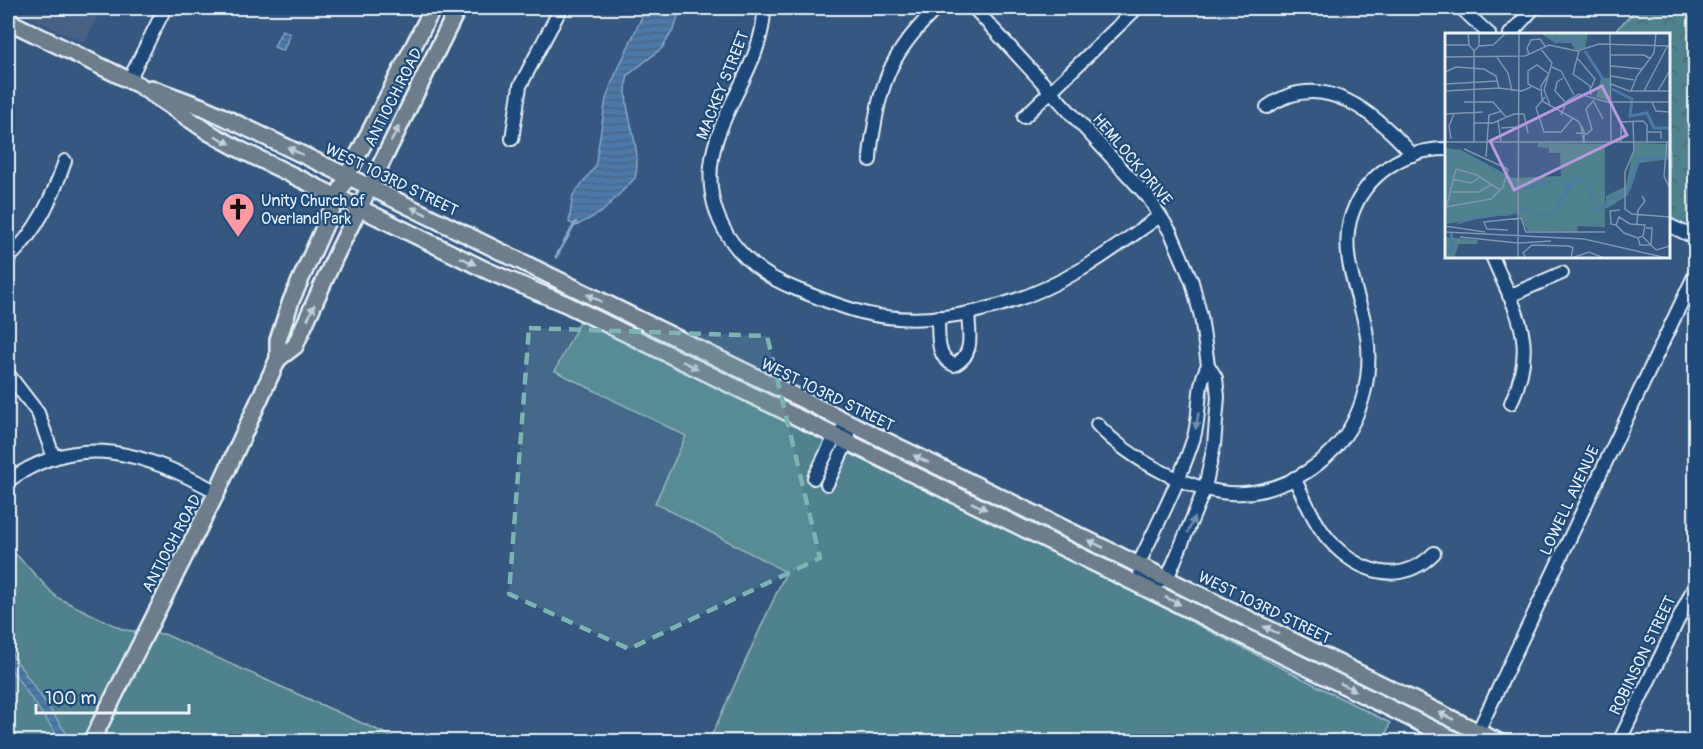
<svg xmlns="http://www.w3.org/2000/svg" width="1703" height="749" font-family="Pangolin,sans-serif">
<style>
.built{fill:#466084}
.grass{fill:#50828d;stroke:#9cbac2;stroke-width:1.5}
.park{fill:url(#park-crowns);stroke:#9cbac2;stroke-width:1.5}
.water{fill:url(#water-rules);stroke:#8aa9c8;stroke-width:1.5}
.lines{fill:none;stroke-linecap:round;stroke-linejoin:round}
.stream{stroke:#8aa9c8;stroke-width:3}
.minor-casing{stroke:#e8f1f8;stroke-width:16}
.major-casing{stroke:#e8f1f8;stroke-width:20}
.minor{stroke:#1f4a7a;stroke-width:12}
.major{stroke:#6d7d8c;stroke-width:15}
.oneway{fill:#c3ced8}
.oneway2{fill:#6f8dac}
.marked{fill:#7cb4b3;fill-opacity:0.2;stroke:#7cb4b3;stroke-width:4.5;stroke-dasharray:12 8;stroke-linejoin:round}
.labels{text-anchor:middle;stroke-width:4.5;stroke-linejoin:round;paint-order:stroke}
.street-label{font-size:16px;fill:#e8f1f8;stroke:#1f4a7a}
.poi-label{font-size:16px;fill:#e8f1f8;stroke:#1f4a7a;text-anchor:start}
.inset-river{fill:none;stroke:#4c79a8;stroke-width:3}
.inset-road{fill:none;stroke:#7d95b0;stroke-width:1.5}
.view{fill:#b798de;fill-opacity:0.15;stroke:#b798de;stroke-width:3}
.inset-edge{fill:none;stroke:#e8f1f8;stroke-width:3}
</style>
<defs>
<pattern id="park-crowns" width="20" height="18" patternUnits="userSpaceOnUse" patternTransform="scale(1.5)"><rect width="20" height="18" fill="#50828d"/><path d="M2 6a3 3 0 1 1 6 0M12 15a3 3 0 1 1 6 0" fill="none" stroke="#4c686f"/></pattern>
<pattern id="water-rules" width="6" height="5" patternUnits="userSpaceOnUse" patternTransform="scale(1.5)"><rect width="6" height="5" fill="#4c79a8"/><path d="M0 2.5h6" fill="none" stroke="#49637e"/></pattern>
</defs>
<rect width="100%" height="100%" fill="#365780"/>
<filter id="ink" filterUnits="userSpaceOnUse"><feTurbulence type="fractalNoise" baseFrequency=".0167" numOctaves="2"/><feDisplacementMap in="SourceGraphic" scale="12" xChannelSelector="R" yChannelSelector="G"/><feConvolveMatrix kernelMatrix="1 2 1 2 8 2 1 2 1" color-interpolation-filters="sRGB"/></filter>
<g filter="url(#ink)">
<!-- built -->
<path class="built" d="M 9,8 L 102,8 L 85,43 Z"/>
<!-- grass -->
<g class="grass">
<path d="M 581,319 L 972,510 L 1390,723 L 1384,741 L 709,741 L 786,572 L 655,503 L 686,436 L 555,371 Z"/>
<path d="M 8,542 L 12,550 L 56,597 L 124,630 L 164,634 L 402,741 L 8,741 Z"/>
</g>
<!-- park -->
<path class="park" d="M 1638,8 L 1695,8 L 1695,231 L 1669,217 L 1668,34 L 1612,34 Z"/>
<!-- water -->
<g class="water">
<path d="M 646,8 L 680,8 L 675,27 L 662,48 L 628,75 C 619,109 644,144 635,178 L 602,212 L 576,226 L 569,222 L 573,195 L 595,167 L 606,99 L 612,82 Z"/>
<path d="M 282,30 L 290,34 L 283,51 L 274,47 Z"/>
<path d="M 8,649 L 72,741 L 61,741 L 8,665 Z"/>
</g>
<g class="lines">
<!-- stream -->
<path class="stream" d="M 556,257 L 576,222"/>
<defs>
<g id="minor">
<path d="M 764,8 C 764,72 704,121 711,187 C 716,236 751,272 796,289 C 818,298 841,307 864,313 C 936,330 1020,306 1082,269 C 1109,253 1134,234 1160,216"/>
<path d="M 974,8 L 1148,197 L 1171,233 L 1192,282 L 1201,317 L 1208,365 L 1216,378 L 1218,397 L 1214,445 L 1205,488 L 1167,579 L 1145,587 L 1138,565 C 1158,523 1180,481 1194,437 C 1201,412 1196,387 1208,365"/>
<path d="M 1461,8 L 1489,34"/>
<path d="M 1510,34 L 1534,8"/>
<path d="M 129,80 L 165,8"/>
<path d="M 1267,107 C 1323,67 1376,114 1413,155"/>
<path d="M 1024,117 L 1137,8"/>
<path d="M 512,139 L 520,86 L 561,8"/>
<path d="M 870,160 C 870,147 873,135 875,123 C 883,71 900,44 937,8"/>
<path d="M 1668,225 L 1696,238"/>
<path d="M 1492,256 C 1516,313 1539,341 1511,403"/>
<path d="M 8,259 C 37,231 52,199 65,161"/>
<path d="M 1509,296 L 1562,273"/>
<path d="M 938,317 C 939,335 935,357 954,365 C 975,355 969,333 968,313"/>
<path d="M 8,374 L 38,413 L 54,458"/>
<path d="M 1097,424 C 1126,458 1198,497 1244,493 C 1274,491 1304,477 1326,457 C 1366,421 1376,366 1363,316 C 1354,283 1340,248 1352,214 C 1366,174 1405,149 1446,149"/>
<path d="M 814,478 L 835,436 L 848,424"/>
<path d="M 1294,478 C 1305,499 1314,523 1329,540 C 1358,573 1401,587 1434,553"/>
<path d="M 8,481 C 81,429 146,454 217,492"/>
<path d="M 827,484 L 847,442 L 848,434"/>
<path d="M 1473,742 L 1696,272"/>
<path d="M 1619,742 L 1696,583"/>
</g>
<g id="major">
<path d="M 8,21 L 139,85 L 210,133 L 241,150 L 488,271 L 566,304 L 1459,742"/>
<path d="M 151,88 L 205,108 L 347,176 L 1499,742"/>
<path d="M 278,359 L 295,346 L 298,339 L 336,255 L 458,8"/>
<path d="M 91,742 L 217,492 L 278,359 L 278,340 L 291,301 L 347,176 L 433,8"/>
</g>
</defs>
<!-- minor casing -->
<use href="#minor" class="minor-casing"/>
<!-- major casing -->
<use href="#major" class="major-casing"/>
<!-- minor -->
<use href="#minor" class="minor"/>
<!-- major -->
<use href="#major" class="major"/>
</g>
<!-- one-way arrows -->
<defs><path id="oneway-solid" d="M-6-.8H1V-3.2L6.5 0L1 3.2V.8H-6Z" transform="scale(1.5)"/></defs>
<g class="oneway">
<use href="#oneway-solid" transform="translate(395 134) rotate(-63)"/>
<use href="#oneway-solid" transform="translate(223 140) rotate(28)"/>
<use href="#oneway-solid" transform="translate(295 151) rotate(-154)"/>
<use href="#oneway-solid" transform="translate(419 211) rotate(-154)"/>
<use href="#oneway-solid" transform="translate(468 261) rotate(26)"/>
<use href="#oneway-solid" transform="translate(594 298) rotate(-154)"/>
<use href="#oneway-solid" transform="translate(311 312) rotate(-65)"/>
<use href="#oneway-solid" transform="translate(690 365) rotate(26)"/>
<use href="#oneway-solid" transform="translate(921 459) rotate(-154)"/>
<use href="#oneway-solid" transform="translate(979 506) rotate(25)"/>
<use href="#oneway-solid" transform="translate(1096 544) rotate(-154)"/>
<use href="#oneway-solid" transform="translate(1173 601) rotate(26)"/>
<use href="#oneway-solid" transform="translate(1271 630) rotate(-154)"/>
<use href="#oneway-solid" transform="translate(1348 687) rotate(26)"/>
<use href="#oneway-solid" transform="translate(1446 716) rotate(-154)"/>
</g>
<g class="oneway2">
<use href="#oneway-solid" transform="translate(1197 421) rotate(101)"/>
<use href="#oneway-solid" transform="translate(1191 525) rotate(-67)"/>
</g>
</g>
<!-- marked area -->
<path class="marked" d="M 529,328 L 767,336 L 820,558 L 629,649 L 509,594 Z"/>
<!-- icons -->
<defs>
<symbol id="church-pin" viewBox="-11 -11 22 30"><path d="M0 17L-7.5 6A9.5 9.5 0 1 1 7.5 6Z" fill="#ff9aa2" stroke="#1f4a7a"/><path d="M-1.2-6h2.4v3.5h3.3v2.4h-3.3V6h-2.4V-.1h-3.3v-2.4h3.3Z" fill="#111"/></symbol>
</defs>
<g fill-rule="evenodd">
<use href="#church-pin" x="219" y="190" width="38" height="52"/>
</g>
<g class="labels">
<!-- street labels -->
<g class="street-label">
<text transform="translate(722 85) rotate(-68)" y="6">MACKEY STREET</text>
<text transform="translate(393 97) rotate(-63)" y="6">ANTIOCH ROAD</text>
<text transform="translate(1133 159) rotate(50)" y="6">HEMLOCK DRIVE</text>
<text transform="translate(392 179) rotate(26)" y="6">WEST 103RD STREET</text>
<text transform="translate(828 394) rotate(26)" y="6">WEST 103RD STREET</text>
<text transform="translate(1569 500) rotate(-65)" y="6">LOWELL AVENUE</text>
<text transform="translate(171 543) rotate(-62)" y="6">ANTIOCH ROAD</text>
<text transform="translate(1265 607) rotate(26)" y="6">WEST 103RD STREET</text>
<text transform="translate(1642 655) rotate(-64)" y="6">ROBINSON STREET</text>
</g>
<!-- poi labels -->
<g class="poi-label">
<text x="261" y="206">Unity Church of<tspan x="261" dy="18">Overland Park</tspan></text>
</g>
</g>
<!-- overview -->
<g transform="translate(1445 33)">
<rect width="225" height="225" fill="#365780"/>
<path d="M 93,110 L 160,111 L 160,194 L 133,193 L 132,199 L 83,198 L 73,180 L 0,191 L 0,115 L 16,117 L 68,145 L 116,143 L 115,120 L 104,120 L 104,115 L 93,114 Z" fill="#50828d"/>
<path d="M 95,0 L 117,1 L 143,1 L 140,15 L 130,17 L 126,10 L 110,10 ZM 156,45 L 165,45 L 165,68 L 151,64 ZM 190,110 L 225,111 L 225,126 L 194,130 L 183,162 L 161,176 L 161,163 L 181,153 ZM 0,204 L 33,207 L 32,211 L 14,211 L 9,225 L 0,225 Z" fill="#50828d"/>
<path d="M 0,120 L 6,120 L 21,126 L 31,127 L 40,130 L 79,157 L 85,153 L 98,148 L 114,146 L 123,151 L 130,144 L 136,144 L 145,154 L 150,172 L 156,177 L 160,169 L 160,174 L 155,179 L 149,174 L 142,152 L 133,145 L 107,182 L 95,184 L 82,177 L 63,183 L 46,182 L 10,192 L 18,187 L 47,181 L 62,182 L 81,175 L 95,182 L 107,180 L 122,153 L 114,147 L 78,157 L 38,130 L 0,122 Z" fill="#4c79a8"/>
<path class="inset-river" d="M 111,0 L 111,9 L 126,6 L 138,14M 140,18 L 164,55M 167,56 L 187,66 L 185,83 L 202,80 L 209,95 L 225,95M 159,175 L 163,167 L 184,157 L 194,126 L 225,124M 0,221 L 8,215 L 6,199"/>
<path class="inset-road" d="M 23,0 L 24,12 L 29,18 L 29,109M 165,0 L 166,110M 0,12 L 24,12M 34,13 L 48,12 L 61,0M 95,15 L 107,30 L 99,57 L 106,74M 29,18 L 34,13 L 34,0M 134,18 L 128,41 L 145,53 L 146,62M 84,22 L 82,15 L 86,7 L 95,6 L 100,13M 165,22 L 199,22 L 206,26M 51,23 L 63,40 L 67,58M 0,24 L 80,23 L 104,12 L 132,18 L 154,11 L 225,13M 133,26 L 150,46 L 146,55M 166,33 L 197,36M 107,34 L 116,38 L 129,62M 0,39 L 11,34 L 39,36 L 51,43 L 54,55M 104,41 L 96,53 L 97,68 L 133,88 L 137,94 L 139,98 L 139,110 L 136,93M 166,43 L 189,47M 118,45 L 112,49 L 110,58 L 121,70M 0,51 L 52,48M 166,51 L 184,58 L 225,58M 95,57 L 83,51 L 83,38 L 92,32 L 104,41M 0,58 L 54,55 L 77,58 L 86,54M 186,58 L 192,43 L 209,20 L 211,0M 199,58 L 223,12M 213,58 L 225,37M 100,64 L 91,75 L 99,99 L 116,99 L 128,85M 19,69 L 48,69 L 61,84M 149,69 L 158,86M 207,69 L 211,78 L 225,79M 0,81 L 38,79M 116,82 L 122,68 L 134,61 L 162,69 L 225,69M 53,88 L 56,109M 188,88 L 189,118 L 180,139 L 180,176 L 187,181 L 225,184M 29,90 L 48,90 L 69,81 L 79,81 L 83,100M 56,95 L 74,94M 202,99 L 216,99 L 216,106M 131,100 L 142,101 L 147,96 L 141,76 L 151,65M 6,106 L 4,93 L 9,81M 0,109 L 225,109M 176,109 L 176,89 L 198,88 L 202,92 L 202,109M 222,109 L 219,143 L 225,156M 19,116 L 63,136M 41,124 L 44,82 L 57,78M 11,136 L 32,142 L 55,157M 8,146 L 26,150 L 35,144M 7,159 L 34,159 L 47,151M 2,172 L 11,136M 0,174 L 46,166 L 58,154 L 63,136M 174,184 L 185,191 L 200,192 L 198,203 L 193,205 L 179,200 L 171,192 ZM 192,191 L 193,177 L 200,168 L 197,163M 171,192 L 166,191 L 165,178 L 175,177M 0,193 L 40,199M 63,197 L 42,196 L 39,189 L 76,185 L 81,199 L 160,199M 0,199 L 139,206 L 222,225M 15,204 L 73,210 L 106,208M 198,204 L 211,217 L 225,213M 193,205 L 195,212 L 206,212 L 207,195 L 201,195M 73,225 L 74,0M 81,225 L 78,220 L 87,212 L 124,213 L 128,215 L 126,225M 127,225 L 144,219 L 159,225"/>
<path class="view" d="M 157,53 L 182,102 L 69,157 L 45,108 Z"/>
<rect width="225" height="225" class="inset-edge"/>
</g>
<!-- margin -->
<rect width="1703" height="749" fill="none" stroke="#1f4a7a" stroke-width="30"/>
<rect x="15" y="15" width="1673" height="719" fill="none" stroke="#e8f1f8" stroke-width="2" filter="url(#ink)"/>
<!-- scale -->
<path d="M36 704v9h153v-9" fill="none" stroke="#e8f1f8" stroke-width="3"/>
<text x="45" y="704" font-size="18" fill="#e8f1f8" stroke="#1f4a7a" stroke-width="4.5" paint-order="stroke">100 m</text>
</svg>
